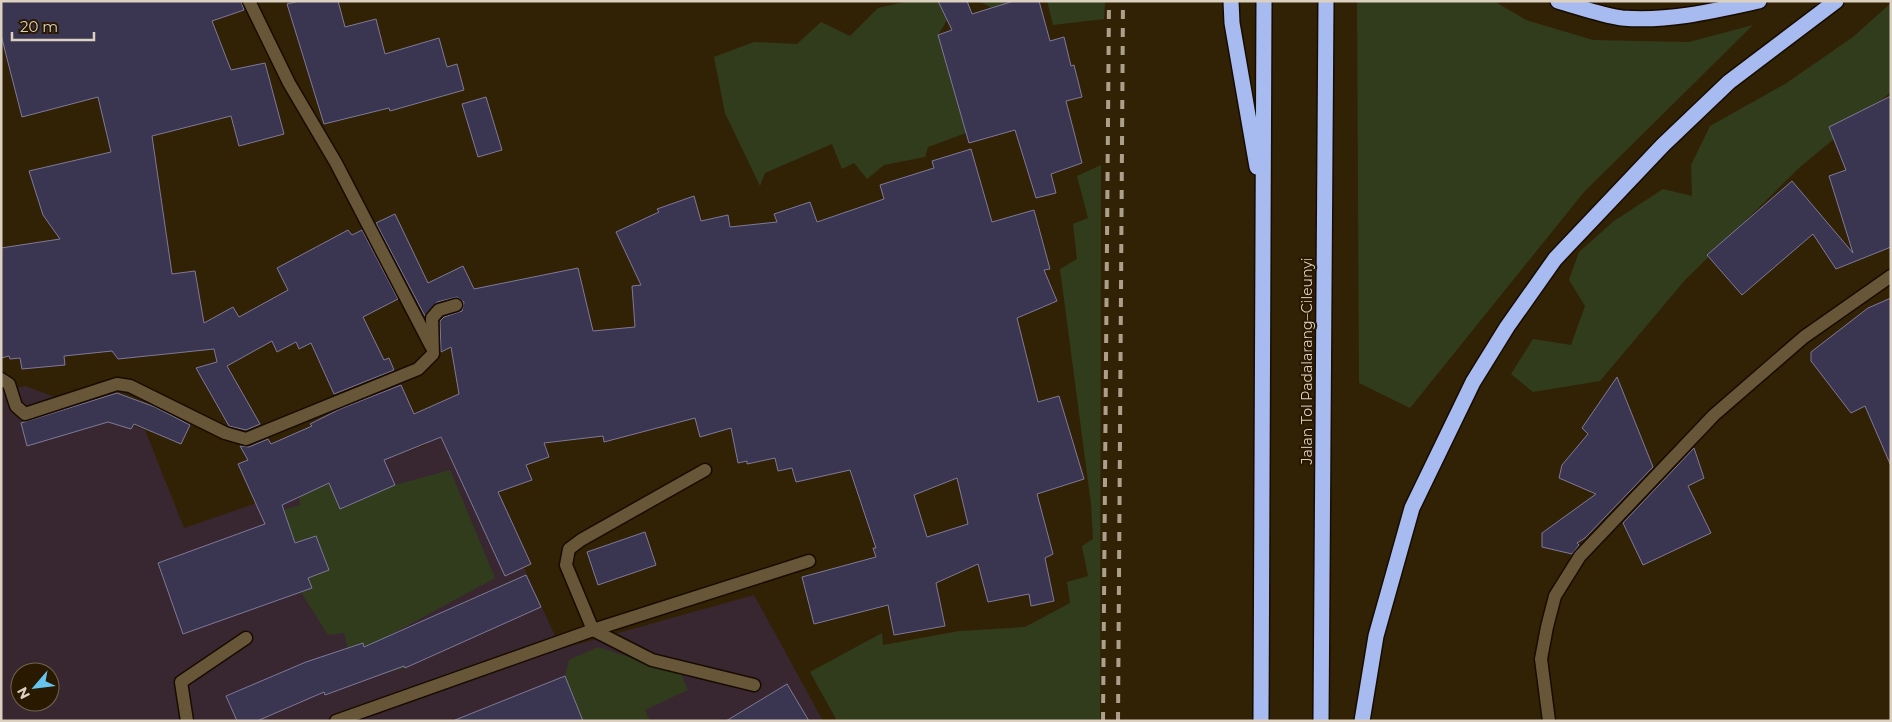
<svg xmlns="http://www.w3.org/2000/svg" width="1892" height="722" font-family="Montserrat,sans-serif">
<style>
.industrial{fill:#382730;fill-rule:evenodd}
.green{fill:#313c1d}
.building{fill:#3a3551;stroke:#7f7999;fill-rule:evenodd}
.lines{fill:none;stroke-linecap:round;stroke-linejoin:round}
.minor-casing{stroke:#180c00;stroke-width:15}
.highway-casing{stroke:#180c00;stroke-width:18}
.minor{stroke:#685638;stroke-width:12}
.highway{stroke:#a8bbf1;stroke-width:15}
.rail{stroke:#aca08c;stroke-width:4;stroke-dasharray:9 9;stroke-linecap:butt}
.labels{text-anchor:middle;stroke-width:4.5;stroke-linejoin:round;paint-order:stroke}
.street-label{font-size:14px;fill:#dcd1c1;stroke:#281900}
</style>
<rect width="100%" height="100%" fill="#322205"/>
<!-- industrial -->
<path class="industrial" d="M 25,386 L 145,430 L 184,528 L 426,445 L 419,416 L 449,404 L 561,649 L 754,595 L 823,721 L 1,721 L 1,392 ZM 20,672 L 50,672 L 50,702 L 20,702 Z"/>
<!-- green -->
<g class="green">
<path d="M 909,1 L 950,1 L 940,6 L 947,20 L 938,35 L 966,133 L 928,147 L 925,157 L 884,165 L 867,179 L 854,163 L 842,169 L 832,144 L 765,173 L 760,186 L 725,113 L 714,57 L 754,42 L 797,44 L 821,22 L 850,36 L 878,8 Z"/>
<path d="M 979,1 L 1010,1 L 1010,2 L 992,8 Z"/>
<path d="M 1047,1 L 1105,1 L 1104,19 L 1053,25 Z"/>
<path d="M 1357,1 L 1494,1 L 1526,20 L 1593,40 L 1689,42 L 1753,25 L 1584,192 L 1410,408 L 1359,383 Z"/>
<path d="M 1891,3 L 1891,92 L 1800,167 L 1685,280 L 1600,381 L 1533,392 L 1511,374 L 1533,339 L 1571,345 L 1585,306 L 1569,280 L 1579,252 L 1614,221 L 1663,189 L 1692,196 L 1691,165 L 1710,126 L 1785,84 L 1853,37 Z"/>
<path d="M 1101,165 L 1100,721 L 837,721 L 810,672 L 882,633 L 883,645 L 959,631 L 1025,627 L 1070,603 L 1067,582 L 1088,576 L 1082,546 L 1093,539 L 1091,504 L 1060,269 L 1077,259 L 1073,224 L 1088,218 L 1077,176 Z"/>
<path d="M 450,470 L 495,578 L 390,635 L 405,668 L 375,676 L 363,644 L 348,649 L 344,633 L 328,635 L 301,592 L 311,588 L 308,578 L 329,570 L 316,536 L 295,543 L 283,510 L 300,505 L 299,487 L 326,475 L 340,509 L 395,485 Z"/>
<path d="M 598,647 L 681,674 L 688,690 L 645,710 L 650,721 L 571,721 L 581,716 L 565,676 L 569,660 Z"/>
</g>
<!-- building -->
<g class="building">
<path d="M 1,1 L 241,1 L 244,10 L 212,21 L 231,70 L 265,63 L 284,134 L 239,146 L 231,116 L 152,136 L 172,274 L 195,271 L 204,323 L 233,307 L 239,317 L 288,290 L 277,268 L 348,230 L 352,235 L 362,230 L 398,299 L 363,317 L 384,360 L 389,358 L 394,370 L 334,394 L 311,343 L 299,349 L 296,342 L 277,352 L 272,341 L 227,366 L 260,424 L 246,430 L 229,426 L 196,368 L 217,362 L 214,349 L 118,359 L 112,351 L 64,356 L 65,365 L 22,369 L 20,358 L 10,359 L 9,356 L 1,358 L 1,248 L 60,239 L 43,215 L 29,171 L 111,152 L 98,97 L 22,117 L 1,35 Z"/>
<path d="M 299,1 L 338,1 L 345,27 L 376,19 L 385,54 L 439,38 L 447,67 L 457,64 L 464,90 L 390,111 L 389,108 L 324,124 L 287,4 Z"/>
<path d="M 938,1 L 967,1 L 972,14 L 1014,1 L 1039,1 L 1050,41 L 1064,37 L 1071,66 L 1074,65 L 1082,97 L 1066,101 L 1082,163 L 1051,174 L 1056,193 L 1036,198 L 1015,130 L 969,143 L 938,35 L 952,30 Z"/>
<path d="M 1891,96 L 1891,247 L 1836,269 L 1813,234 L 1742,295 L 1707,255 L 1792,181 L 1853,253 L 1829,176 L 1846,170 L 1829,127 Z"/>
<path d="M 486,97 L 502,150 L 478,157 L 462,104 Z"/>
<path d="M 971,149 L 992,222 L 1034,210 L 1050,269 L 1044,270 L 1057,301 L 1017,318 L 1038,402 L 1059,396 L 1084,479 L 1037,494 L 1053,554 L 1045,558 L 1054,601 L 1031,606 L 1029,594 L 988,602 L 978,564 L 936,583 L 945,626 L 894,635 L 888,605 L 814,624 L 802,577 L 876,557 L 873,548 L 876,548 L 850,470 L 796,482 L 792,468 L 778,471 L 775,458 L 747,464 L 747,461 L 738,463 L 731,428 L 700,437 L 695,418 L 604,442 L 603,436 L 544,443 L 549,457 L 526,465 L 532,480 L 498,492 L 531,564 L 505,576 L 441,437 L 384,460 L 395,485 L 340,509 L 329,483 L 282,505 L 295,543 L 316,536 L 329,570 L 308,578 L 312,588 L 183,634 L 158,563 L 265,524 L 238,464 L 248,460 L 240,446 L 249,447 L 268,439 L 271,444 L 312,426 L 310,424 L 340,409 L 401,385 L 414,414 L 459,394 L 451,347 L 441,352 L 440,321 L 444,317 L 462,311 L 464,302 L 457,297 L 437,302 L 425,316 L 376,223 L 395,214 L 428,283 L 463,266 L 474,289 L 578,268 L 593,331 L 635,327 L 632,286 L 641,285 L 616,232 L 659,212 L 657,209 L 694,196 L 701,221 L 728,215 L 730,227 L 777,222 L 774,214 L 810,202 L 817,222 L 884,199 L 880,185 L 934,168 L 932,161 ZM 957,478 L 968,524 L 927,537 L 914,495 Z"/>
<path d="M 1891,298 L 1891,466 L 1865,406 L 1851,413 L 1811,361 L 1811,352 L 1868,308 Z"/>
<path d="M 1617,377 L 1653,467 L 1585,538 L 1577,543 L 1579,545 L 1572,554 L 1542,547 L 1542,533 L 1596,494 L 1559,478 L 1562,465 L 1588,434 L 1582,428 Z"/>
<path d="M 117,393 L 155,407 L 190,425 L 181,444 L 134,424 L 131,429 L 108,422 L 27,446 L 21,423 Z"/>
<path d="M 1694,448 L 1704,478 L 1688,486 L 1711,533 L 1643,565 L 1623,523 Z"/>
<path d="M 645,532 L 656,565 L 598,585 L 587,552 Z"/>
<path d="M 526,575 L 541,607 L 405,668 L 404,666 L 325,695 L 324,692 L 257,721 L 237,721 L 226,696 L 306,662 L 363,643 L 364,647 Z"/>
<path d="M 565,676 L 583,721 L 455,721 L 455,720 Z"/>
<path d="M 787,684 L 809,721 L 726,721 Z"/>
</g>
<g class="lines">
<defs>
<g id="minor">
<path d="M 249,1 L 289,83 L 336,163 L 431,346"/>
<path d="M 1,379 L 9,384 L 16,406 L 25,414 L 117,384 L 130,386 L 225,433 L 246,439 L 418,369 L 433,354 L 432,318 L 439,310 L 456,305"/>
<path d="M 705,470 L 581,540 L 569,549 L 566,565 L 593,630 L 652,660 L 754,685"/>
<path d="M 187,721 L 181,682 L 246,638"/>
<path d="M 336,721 L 593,630 L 809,561"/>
<path d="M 1549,721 L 1541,659 L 1547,627 L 1555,596 L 1580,556 L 1714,415 L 1804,337 L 1891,276"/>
</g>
<g id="highway">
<path d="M 1231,1 L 1232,23 L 1257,167"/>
<path d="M 1558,1 C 1579,7 1601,15 1622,18 C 1668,22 1714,11 1759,1"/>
<path d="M 1261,721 L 1264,1"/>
<path d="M 1321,721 L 1326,1"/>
<path d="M 1362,721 L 1376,636 L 1412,508 L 1473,382 L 1507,327 L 1555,259 L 1663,145 L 1729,82 L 1836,1"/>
</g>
</defs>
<!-- minor casing -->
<use href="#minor" class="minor-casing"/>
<!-- highway casing -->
<use href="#highway" class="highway-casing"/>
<!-- minor -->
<use href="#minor" class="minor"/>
<!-- highway -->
<use href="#highway" class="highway"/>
<!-- rail -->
<g class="rail">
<path d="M 1103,721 L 1109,1"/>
<path d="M 1118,721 L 1123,1"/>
</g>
</g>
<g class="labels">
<!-- street labels -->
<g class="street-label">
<text transform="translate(1307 361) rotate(-90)" y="5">Jalan Tol Padalarang–Cileunyi</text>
</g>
</g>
<!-- border -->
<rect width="1892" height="722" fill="none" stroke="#dcd1c1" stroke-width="5"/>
<!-- north arrow -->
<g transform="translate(35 687) rotate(242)"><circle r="24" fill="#281900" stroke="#70634d"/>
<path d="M0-4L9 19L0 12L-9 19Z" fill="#66c4ef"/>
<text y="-8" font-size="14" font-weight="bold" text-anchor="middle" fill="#dcd1c1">N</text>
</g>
<!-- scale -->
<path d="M12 32v8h82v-8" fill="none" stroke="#dcd1c1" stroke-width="2.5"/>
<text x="20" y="32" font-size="15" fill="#dcd1c1" stroke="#281900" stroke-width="4" paint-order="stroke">20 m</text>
</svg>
